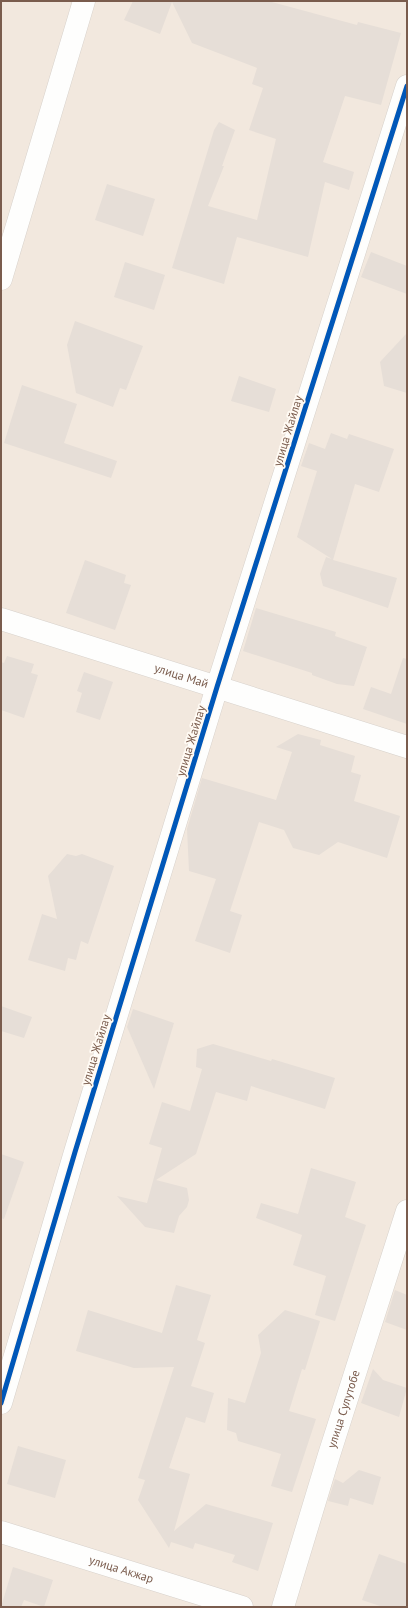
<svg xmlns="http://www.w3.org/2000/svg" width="408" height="1608" font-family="'PT Sans',sans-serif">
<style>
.residential{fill:#f2e8de}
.building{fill:#e6ded7}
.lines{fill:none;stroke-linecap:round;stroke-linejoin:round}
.minor-casing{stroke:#d7d1cb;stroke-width:23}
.minor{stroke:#fefefd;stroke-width:22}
.cycleway-casing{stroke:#fffaf3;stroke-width:8}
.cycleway{stroke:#0057b8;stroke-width:5}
.labels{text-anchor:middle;stroke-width:3.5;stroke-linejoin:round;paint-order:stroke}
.street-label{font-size:12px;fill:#7a5c4d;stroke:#fffaf3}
</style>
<rect width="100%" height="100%" fill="#f9f5f0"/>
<!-- residential -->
<rect class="residential" x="1" y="1" width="406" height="1606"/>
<!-- building -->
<g class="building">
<path d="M 133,1 L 268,1 L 357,25 L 358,22 L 401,33 L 381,105 L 345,96 L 323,162 L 354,172 L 349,190 L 325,182 L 308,257 L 237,237 L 224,284 L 172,268 L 214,130 L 219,122 L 235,130 L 222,166 L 224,166 L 208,206 L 257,220 L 276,139 L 249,130 L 263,88 L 252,84 L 257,68 L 192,43 L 172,2 L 160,34 L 124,20 Z"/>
<path d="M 107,184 L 155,199 L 143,236 L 95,220 Z"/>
<path d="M 371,252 L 407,266 L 407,294 L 361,277 Z"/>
<path d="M 125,262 L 165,275 L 154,310 L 114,297 Z"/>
<path d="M 75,321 L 143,346 L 126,390 L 120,388 L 113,407 L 76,393 L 67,345 Z"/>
<path d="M 407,333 L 407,393 L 384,386 L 380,362 Z"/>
<path d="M 239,376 L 276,389 L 269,412 L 231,401 Z"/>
<path d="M 22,385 L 77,404 L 64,443 L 117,461 L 111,478 L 4,443 Z"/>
<path d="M 331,433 L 347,439 L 349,434 L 394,449 L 379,492 L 355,484 L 333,560 L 397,578 L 388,608 L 323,586 L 320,574 L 326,557 L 332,559 L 297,537 L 317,471 L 301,466 L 309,443 L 325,449 Z"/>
<path d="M 85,560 L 126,575 L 124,583 L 131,585 L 115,630 L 66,613 Z"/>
<path d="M 256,608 L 336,632 L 335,636 L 367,647 L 354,686 L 337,684 L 312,675 L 312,673 L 243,651 Z"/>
<path d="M 7,656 L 34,664 L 31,673 L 38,675 L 24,718 L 1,710 L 1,662 L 4,663 Z"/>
<path d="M 403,658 L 407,659 L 407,724 L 363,709 L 371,687 L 391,694 Z"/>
<path d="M 84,672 L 113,682 L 100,720 L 76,712 L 82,693 L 77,691 Z"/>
<path d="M 298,734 L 321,740 L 320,745 L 355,756 L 351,772 L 361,775 L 354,801 L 400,816 L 387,858 L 338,842 L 319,855 L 293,848 L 284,830 L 259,822 L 230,911 L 242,915 L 230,953 L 195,941 L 216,879 L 189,871 L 187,829 L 202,778 L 276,800 L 292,752 L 276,747 Z"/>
<path d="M 67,854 L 76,856 L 82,854 L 114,866 L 88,944 L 81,941 L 76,960 L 68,958 L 65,971 L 28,960 L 42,914 L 57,919 L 48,876 Z"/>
<path d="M 1,1006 L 32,1017 L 24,1038 L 1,1031 Z"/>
<path d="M 133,1009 L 174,1023 L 154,1089 L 127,1027 Z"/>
<path d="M 213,1044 L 271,1061 L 272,1059 L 335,1078 L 325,1109 L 251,1086 L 247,1101 L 216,1092 L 196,1154 L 156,1180 L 187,1188 L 189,1200 L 187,1207 L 179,1216 L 174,1233 L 145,1227 L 117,1196 L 147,1203 L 162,1148 L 149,1144 L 162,1102 L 190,1111 L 202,1069 L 196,1067 L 197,1049 Z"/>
<path d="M 1,1154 L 24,1162 L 4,1219 L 1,1218 Z"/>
<path d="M 311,1168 L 356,1182 L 345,1217 L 366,1225 L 335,1321 L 315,1315 L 326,1276 L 293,1265 L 302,1235 L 256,1218 L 261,1203 L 298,1214 Z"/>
<path d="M 176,1285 L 211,1295 L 197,1340 L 205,1343 L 191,1386 L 214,1393 L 205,1423 L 186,1417 L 169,1468 L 190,1474 L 174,1531 L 206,1504 L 273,1523 L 258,1571 L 232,1562 L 235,1555 L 195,1543 L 193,1549 L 171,1542 L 169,1548 L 138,1500 L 145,1480 L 138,1478 L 174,1367 L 134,1368 L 76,1351 L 88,1310 L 162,1333 Z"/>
<path d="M 395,1290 L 407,1295 L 407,1330 L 385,1322 Z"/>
<path d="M 285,1310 L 320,1321 L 305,1370 L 302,1369 L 289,1411 L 316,1419 L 292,1492 L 271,1486 L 281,1454 L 238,1441 L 236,1433 L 227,1430 L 228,1398 L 245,1403 L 261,1353 L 258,1335 Z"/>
<path d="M 373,1369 L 383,1380 L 407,1388 L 399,1417 L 361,1403 Z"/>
<path d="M 18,1446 L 66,1460 L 55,1498 L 7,1484 Z"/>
<path d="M 359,1470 L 381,1477 L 373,1505 L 350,1498 L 348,1506 L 328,1501 L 335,1479 L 343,1483 Z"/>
<path d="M 379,1554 L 407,1564 L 407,1607 L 383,1607 L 362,1600 Z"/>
<path d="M 13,1567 L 53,1580 L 44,1607 L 24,1600 L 21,1607 L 1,1607 Z"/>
</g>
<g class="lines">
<defs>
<g id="minor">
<path d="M 1,279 L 84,1"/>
<path id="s1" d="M 1,619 L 407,747"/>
<path d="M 1,1403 L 75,1152 L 217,687 L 407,86"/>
<path id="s2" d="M 1,1532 L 242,1607"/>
<path id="s3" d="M 283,1607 L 329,1455 L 407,1211"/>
</g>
</defs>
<!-- minor casing -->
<use href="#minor" class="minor-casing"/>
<!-- minor -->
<use href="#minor" class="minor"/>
<defs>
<path id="cycleway" d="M 1,1403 L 75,1152 L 217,687 L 407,86"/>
</defs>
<!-- cycleway casing -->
<use href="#cycleway" class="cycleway-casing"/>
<!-- cycleway -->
<use href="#cycleway" class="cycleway"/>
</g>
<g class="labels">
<!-- street labels -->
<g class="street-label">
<text transform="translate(288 431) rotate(-73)" y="4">улица Жайлау</text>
<text dy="4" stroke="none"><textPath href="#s1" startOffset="189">улица Май</textPath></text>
<text transform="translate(191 741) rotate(-73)" y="4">улица Жайлау</text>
<text transform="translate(96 1050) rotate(-73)" y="4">улица Жайлау</text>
<text dy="4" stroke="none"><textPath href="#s3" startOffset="207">улица Сулутобе</textPath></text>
<text dy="4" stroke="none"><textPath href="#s2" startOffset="126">улица Акжар</textPath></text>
</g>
</g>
<!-- border -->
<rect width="408" height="1608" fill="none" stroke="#7a5c4d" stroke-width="4"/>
</svg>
